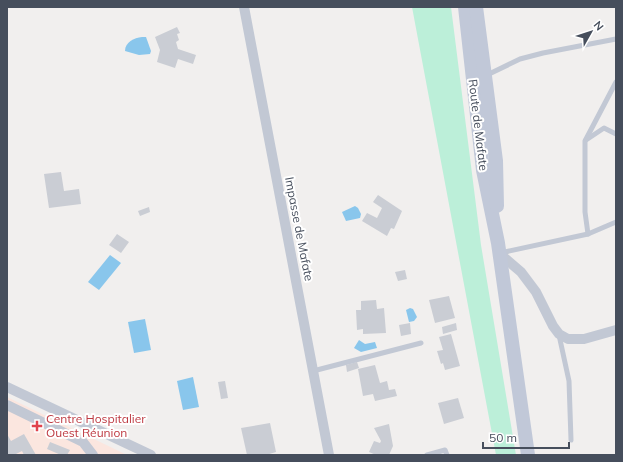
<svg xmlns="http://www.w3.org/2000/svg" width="623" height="462" font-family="Mulish,sans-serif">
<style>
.medical{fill:#fbe6df}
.green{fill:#bcefd9}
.water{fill:#89c6ec}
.building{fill:#cacdd4}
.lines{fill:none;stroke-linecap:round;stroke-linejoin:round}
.lane{stroke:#c2c8d4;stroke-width:5}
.street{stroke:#c2c8d4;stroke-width:10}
.secondary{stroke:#c1c8d8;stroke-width:14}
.health-dot{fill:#e0444e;stroke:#fff;stroke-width:1.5}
.labels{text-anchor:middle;stroke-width:4;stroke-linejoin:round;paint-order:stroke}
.street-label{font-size:12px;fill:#464e5c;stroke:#fff}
.health-label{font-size:12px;fill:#be3a42;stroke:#fff;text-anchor:start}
</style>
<rect width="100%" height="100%" fill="#f1efee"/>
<!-- medical -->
<path class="medical" d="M 7,397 L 127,455 L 128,455 L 7,455 Z"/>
<!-- green -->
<path class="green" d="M 412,7 L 451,7 L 481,245 L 516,455 L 496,455 Z"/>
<!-- water -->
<g class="water">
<path d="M 142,37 L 146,37 L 151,51 L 150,54 L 139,55 L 125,51 C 125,42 134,38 142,37 Z"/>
<path d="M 355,206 L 358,208 L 361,214 L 360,218 L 346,221 L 342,212 Z"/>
<path d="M 110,255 L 121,263 L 99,290 L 88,282 Z"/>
<path d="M 410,308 L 413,309 L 417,317 L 414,321 L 409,322 L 406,310 Z"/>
<path d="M 145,319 L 151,350 L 134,353 L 128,322 Z"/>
<path d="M 359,340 L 365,344 L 375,342 L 377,348 L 361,352 L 354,348 Z"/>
<path d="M 193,377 L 199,407 L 183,410 L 177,381 Z"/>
</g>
<!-- building -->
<g class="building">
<path d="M 177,27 L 180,33 L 177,34 L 179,40 L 176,42 L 178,49 L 196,55 L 193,64 L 178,59 L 175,68 L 157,62 L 160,50 L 155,37 Z"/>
<path d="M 61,172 L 64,191 L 79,189 L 81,204 L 49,208 L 44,174 Z"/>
<path d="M 378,195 L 402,211 L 394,229 L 391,228 L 387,236 L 362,221 L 367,213 L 377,218 L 382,208 L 373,202 Z"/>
<path d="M 149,207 L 150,212 L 140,216 L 138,211 Z"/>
<path d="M 117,234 L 129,242 L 121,253 L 109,245 Z"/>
<path d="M 405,270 L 407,279 L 398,281 L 395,272 Z"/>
<path d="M 449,296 L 455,318 L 435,323 L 429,300 Z"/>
<path d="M 376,300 L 377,309 L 384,308 L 386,333 L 363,334 L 363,329 L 357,330 L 356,310 L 361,310 L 361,301 Z"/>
<path d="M 410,323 L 411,334 L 401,336 L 399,325 Z"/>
<path d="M 456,323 L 457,330 L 443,334 L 442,327 Z"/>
<path d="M 451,334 L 460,366 L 445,370 L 443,363 L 441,364 L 437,351 L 443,350 L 439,337 Z"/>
<path d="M 357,362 L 359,368 L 347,372 L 346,365 Z"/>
<path d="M 375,365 L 380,383 L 387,381 L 389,390 L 395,389 L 397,396 L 375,401 L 373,394 L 363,396 L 358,369 Z"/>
<path d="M 225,381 L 228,398 L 221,399 L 218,382 Z"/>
<path d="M 458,398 L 464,418 L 444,424 L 438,403 Z"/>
<path d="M 270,423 L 276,452 L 266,455 L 247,455 L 241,428 Z"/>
<path d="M 389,424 L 393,446 L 389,455 L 376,455 L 369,452 L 374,441 L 380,443 L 381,441 L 374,428 Z"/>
<path d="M 7,434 L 11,441 L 24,434 L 36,455 L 24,455 L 22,451 L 14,455 L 7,455 Z"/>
<path d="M 50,442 L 70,450 L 67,455 L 61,455 L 47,449 Z"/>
</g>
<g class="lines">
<!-- lane -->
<g class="lane">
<path d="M 487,75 L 520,59 L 543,53 L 616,39"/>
<path d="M 586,140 L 604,128 L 616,134"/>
<path d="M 588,234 L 585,212 L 585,141 L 616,82"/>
<path d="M 500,253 L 588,234 L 616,222"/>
<path d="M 559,335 L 569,381 L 571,440"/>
<path d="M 313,371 L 421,343"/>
<path d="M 427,455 L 445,450 L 447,455"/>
</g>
<!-- street -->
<g class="street">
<path d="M 244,7 L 329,455"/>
<path d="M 499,253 L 521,272 L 536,292 L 553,326 L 559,334 L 568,339 L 584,339 L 616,330"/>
<path d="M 7,387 L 151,455"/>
<path d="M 7,405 L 83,442 L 93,455"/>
</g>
<!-- secondary -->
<g class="secondary">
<path d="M 465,7 L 483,170 L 498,243 L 528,455"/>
<path d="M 476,7 L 496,161 L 497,206"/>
</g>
</g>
<!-- markers -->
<path class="health-dot" d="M35 420h4v4h4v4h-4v4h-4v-4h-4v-4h4z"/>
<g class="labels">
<!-- street labels -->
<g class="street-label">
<text transform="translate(478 125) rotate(83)" y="4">Route de Mafate</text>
<text transform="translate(299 229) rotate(79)" y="4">Impasse de Mafate</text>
</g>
<!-- health labels -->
<g class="health-label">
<text x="46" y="423">Centre Hospitalier<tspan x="46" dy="14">Ouest Réunion</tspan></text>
</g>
</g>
<!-- border -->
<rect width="623" height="462" fill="none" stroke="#464e5c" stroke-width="16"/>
<!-- north arrow -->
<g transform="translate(591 32) rotate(51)" stroke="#ffffff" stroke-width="3" paint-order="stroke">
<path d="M0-3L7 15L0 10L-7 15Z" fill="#464e5c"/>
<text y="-6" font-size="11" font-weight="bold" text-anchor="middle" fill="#464e5c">N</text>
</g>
<!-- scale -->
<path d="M483 442v6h86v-6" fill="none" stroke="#464e5c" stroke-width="2"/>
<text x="489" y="442" font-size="12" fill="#464e5c" stroke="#ffffff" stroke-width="3" paint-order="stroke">50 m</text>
</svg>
